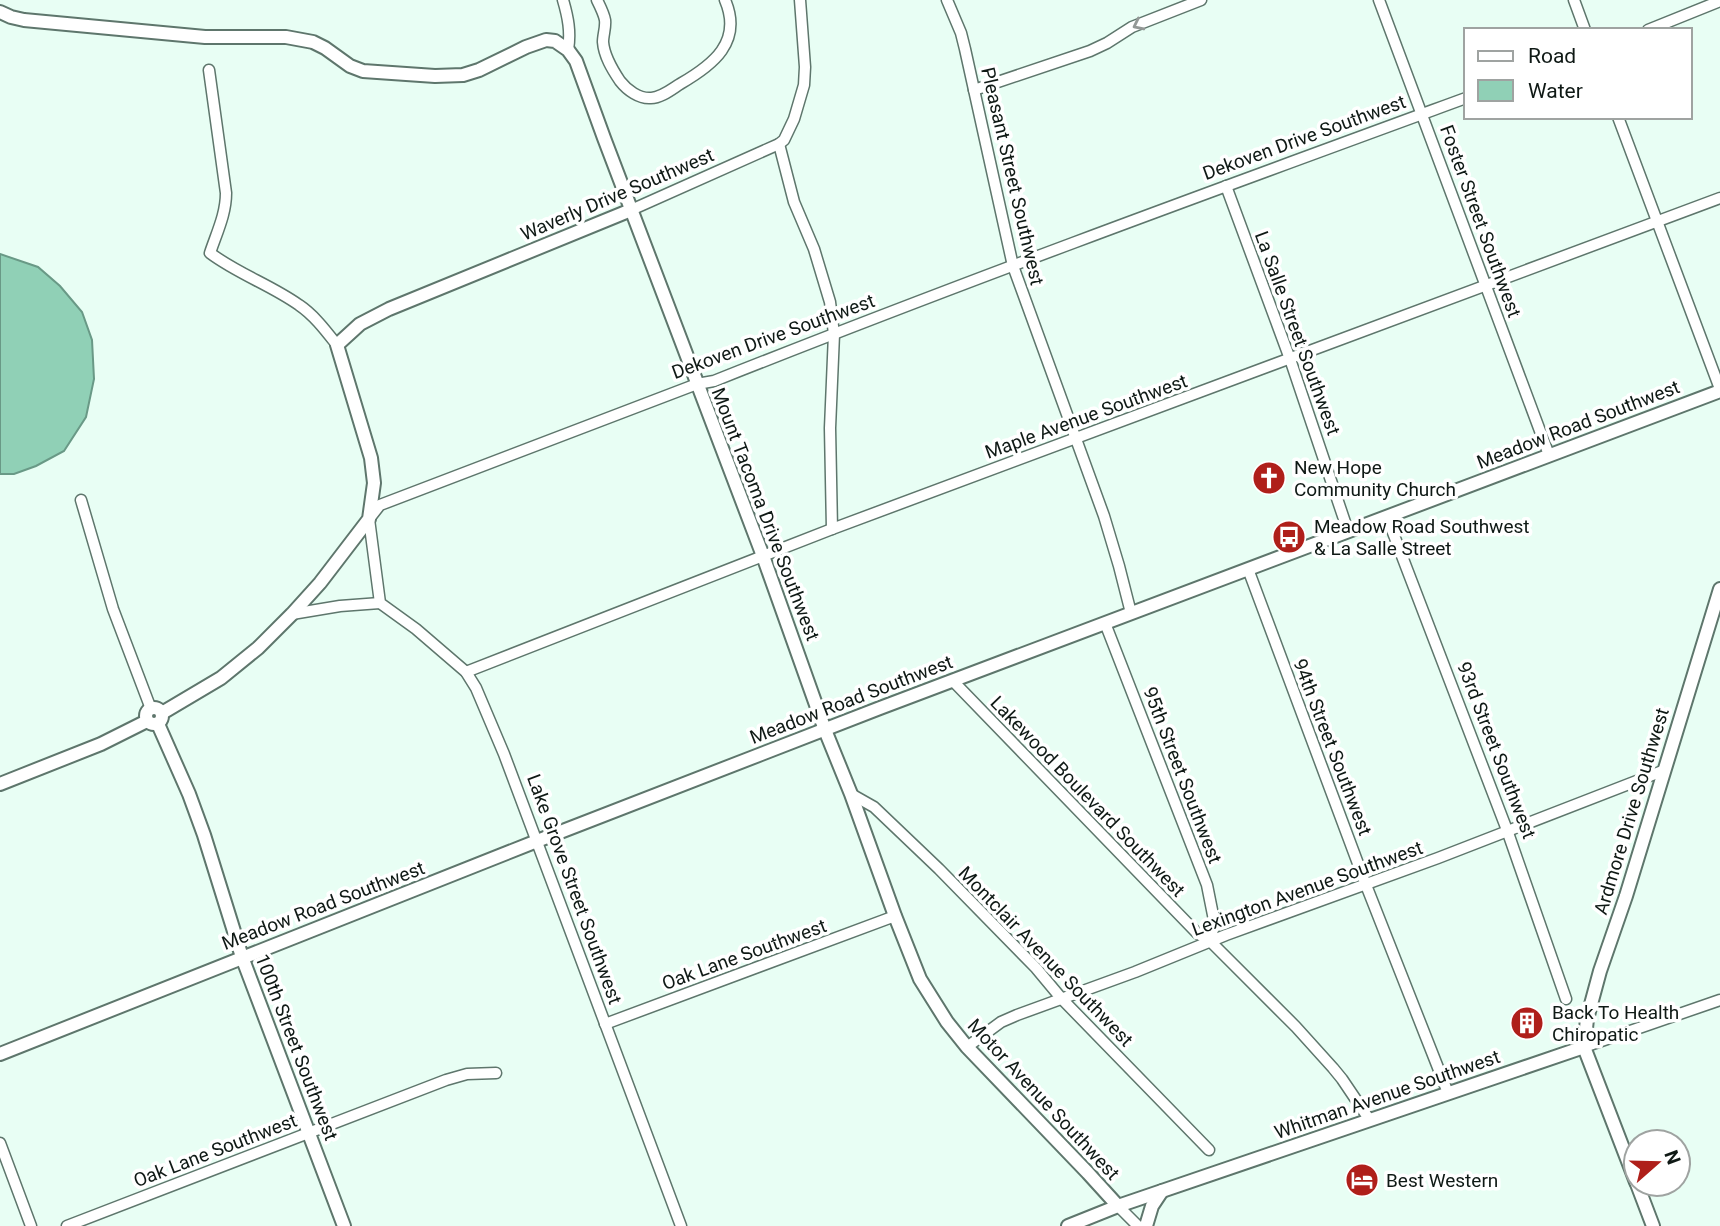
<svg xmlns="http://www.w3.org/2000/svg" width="1720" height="1226" font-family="Roboto,sans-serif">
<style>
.water{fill:#90d0b6;stroke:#699986;stroke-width:2}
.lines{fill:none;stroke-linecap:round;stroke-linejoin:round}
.street-casing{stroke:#5e766c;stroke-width:13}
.secondary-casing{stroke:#5e766c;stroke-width:16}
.street{stroke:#fff;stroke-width:10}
.secondary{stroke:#fff;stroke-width:12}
.oneway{stroke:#939896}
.labels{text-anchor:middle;stroke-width:7;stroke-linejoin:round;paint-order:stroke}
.street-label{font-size:19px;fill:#0f1915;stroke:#fff}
.poi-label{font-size:19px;fill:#0f1915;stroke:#fff;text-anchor:start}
</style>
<rect width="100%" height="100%" fill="#e8fef4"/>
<!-- water -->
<path class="water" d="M 0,254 L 38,267 L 60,286 L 82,312 L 92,340 L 94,379 L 86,417 L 64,451 L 36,466 L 14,474 L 0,474 Z"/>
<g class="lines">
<defs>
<g id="street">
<path d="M 563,0 C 568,17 571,32 568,50"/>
<path d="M 597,0 C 600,6 604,14 605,20 C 606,27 603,35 603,42 C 604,56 612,69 620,81 C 627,90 639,99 651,98 C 661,98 672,89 680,84 C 713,65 743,42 725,0"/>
<path d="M 947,0 L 961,33 L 965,49 L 1013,266 L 1104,516 L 1119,566 L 1131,613"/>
<path d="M 1379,0 L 1549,455"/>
<path d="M 1574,0 L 1585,30"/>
<path d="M 1648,30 L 1720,1"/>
<path d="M 209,70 L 226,193 C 226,214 217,232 210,253 C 238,274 271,285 299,305 C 314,315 326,331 337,345"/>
<path d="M 974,90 L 1090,51 L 1107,43 L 1132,27 L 1201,0"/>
<path d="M 1618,117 L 1720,389"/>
<path d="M 779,144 L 794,202 L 814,249 L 830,302 L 834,334 L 830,428 L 832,529"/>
<path d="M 1226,186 L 1290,359 L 1348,531"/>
<path d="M 631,210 L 779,144 L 784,140 L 794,119 L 804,85 L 805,67 L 800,0"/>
<path d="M 81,500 L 113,609 L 151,709"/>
<path d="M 1387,517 L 1507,830 L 1566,999"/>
<path d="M 1248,569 L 1366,885 L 1448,1093"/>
<path d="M 292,614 L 340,606 L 380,603"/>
<path d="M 1105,623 L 1207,885 L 1214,920 L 1211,942"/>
<path d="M 466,672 L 832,529 L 1720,198"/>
<path d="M 953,681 L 1197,933 L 1211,942 L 1296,1027 L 1333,1068 L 1342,1079 L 1369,1119"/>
<path d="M 851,794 L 874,807 L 939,869 L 1036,968 L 1061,998 L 1209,1150"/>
<path d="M 605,1024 L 895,916"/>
<path d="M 967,1047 L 1001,1022 L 1017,1015 L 1135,972 L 1226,935 L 1438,858 L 1665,770"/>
<path d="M 1584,1047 L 1720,1000"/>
<path d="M 0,1143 L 31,1226"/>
<path d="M 1118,1206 L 1138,1226"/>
<path d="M 67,1226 L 446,1080 L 467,1074 L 496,1073"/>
<path d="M 681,1226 L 504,754 L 476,688 L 466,672 L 416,629 L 380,603 L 369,519 L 380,505 L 697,384 L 714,381 C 963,282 1215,190 1466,98"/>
</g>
<g id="secondary">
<path d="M 0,12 L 11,17 L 24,20 L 205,37 L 286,37 L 313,42 L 325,48 L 350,66 L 363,71 L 435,76 L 463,75 L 479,70 L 526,47 L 546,40 L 555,41 L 568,50 L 576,61 L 604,138 L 763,556 L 825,730 L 851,794 L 895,916 L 920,979 L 947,1022 L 967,1047 L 1088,1173 L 1118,1206"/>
<circle cx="154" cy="716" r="8"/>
<path d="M 162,713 L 221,678 L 258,648 L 292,614 L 320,583 L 369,519 L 374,483 L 371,458 L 337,345 L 360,324 L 389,309 L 631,210"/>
<path d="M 158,724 L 189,794 L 204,835 L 242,957 L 344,1226"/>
<path d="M 0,784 L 101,744 L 147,721"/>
<path d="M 0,1054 L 537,841 L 880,708 L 1720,391"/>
<path d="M 1636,1182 L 1584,1047 L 1587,1019 L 1600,971 L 1626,896 L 1720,589"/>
<path d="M 1637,1184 L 1653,1226"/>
<path d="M 1068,1226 L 1118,1206 L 1584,1047"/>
<path d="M 1146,1226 L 1152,1206 L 1162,1191"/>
</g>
</defs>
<!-- street casing -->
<use href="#street" class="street-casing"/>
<!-- secondary casing -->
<use href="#secondary" class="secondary-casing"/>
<!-- street -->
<use href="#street" class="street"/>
<!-- secondary -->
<use href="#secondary" class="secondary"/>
</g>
<!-- one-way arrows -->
<defs><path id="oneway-chevron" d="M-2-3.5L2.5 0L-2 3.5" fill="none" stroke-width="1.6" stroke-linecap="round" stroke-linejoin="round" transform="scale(1.75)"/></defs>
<use class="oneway" href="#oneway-chevron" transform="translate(1138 25) rotate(154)"/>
<!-- icons -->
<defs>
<symbol id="church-disc" viewBox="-11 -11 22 22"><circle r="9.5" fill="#af1f1a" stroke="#fff"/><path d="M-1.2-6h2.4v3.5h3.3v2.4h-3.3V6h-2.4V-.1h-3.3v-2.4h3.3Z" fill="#fff"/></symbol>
<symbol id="bus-disc" viewBox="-11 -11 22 22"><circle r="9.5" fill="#af1f1a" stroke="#fff"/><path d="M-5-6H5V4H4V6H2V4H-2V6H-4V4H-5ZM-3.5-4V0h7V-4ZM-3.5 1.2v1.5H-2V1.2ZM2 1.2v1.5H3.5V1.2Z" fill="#fff"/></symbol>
<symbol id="building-disc" viewBox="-11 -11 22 22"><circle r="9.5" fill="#af1f1a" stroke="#fff"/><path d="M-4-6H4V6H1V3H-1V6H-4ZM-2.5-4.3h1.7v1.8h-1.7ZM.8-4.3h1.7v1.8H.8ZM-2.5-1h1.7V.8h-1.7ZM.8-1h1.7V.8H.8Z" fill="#fff"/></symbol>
<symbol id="hotel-disc" viewBox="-11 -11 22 22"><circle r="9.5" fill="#af1f1a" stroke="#fff"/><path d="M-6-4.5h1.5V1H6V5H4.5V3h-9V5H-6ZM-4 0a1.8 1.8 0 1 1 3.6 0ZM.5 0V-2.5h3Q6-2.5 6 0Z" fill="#fff"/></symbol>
</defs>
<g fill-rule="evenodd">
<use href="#church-disc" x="1250" y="459" width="38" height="38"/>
<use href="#bus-disc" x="1270" y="518" width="38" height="38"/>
<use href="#building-disc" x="1508" y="1004" width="38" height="38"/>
<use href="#hotel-disc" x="1343" y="1161" width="38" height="38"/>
</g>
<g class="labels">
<!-- street labels -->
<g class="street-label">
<text transform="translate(1304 137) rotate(-20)" y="7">Dekoven Drive Southwest</text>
<text transform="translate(1013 176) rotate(77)" y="7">Pleasant Street Southwest</text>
<text transform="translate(617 194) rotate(-23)" y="7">Waverly Drive Southwest</text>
<text transform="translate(1481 221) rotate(70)" y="7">Foster Street Southwest</text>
<text transform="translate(1298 333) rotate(70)" y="7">La Salle Street Southwest</text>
<text transform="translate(773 336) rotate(-20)" y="7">Dekoven Drive Southwest</text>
<text transform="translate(1086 416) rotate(-20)" y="7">Maple Avenue Southwest</text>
<text transform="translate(1578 424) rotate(-21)" y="7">Meadow Road Southwest</text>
<text transform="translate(766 514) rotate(69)" y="7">Mount Tacoma Drive Southwest</text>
<text transform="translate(851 699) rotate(-21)" y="7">Meadow Road Southwest</text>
<text transform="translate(1333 747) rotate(69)" y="7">94th Street Southwest</text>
<text transform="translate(1497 750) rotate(69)" y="7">93rd Street Southwest</text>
<text transform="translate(1183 775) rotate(69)" y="7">95th Street Southwest</text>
<text transform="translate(1088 796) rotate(46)" y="7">Lakewood Boulevard Southwest</text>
<text transform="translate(1631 811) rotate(-73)" y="7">Ardmore Drive Southwest</text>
<text transform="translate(1307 888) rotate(-20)" y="7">Lexington Avenue Southwest</text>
<text transform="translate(575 889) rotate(70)" y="7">Lake Grove Street Southwest</text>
<text transform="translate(323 905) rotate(-21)" y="7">Meadow Road Southwest</text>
<text transform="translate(744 954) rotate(-20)" y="7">Oak Lane Southwest</text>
<text transform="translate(1046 956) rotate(46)" y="7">Montclair Avenue Southwest</text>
<text transform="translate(297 1047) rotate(69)" y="7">100th Street Southwest</text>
<text transform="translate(1387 1094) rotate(-19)" y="7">Whitman Avenue Southwest</text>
<text transform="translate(1044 1099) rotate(47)" y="7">Motor Avenue Southwest</text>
<text transform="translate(215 1150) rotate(-21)" y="7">Oak Lane Southwest</text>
</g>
<!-- poi labels -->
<g class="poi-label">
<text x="1294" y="474">New Hope<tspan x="1294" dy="22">Community Church</tspan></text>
<text x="1314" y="533">Meadow Road Southwest<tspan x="1314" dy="22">&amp; La Salle Street</tspan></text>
<text x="1552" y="1019">Back To Health<tspan x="1552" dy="22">Chiropatic</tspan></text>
<text x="1386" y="1187">Best Western</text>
</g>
</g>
<!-- legend -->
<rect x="1464" y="28" width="228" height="91" fill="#ffffff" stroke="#9fa3a1" stroke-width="2"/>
<rect x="1478" y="51" width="35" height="10" fill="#ffffff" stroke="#9fa3a1" stroke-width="2"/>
<text x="1528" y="63" font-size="21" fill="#0f1915">Road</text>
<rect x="1478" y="80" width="35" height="21" fill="#90d0b6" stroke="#9fa3a1" stroke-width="2"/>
<text x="1528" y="98" font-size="21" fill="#0f1915">Water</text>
<!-- north arrow -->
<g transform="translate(1657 1163) rotate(70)"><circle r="33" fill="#ffffff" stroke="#9fa3a1" stroke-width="2"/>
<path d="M0-5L12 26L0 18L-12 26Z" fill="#af1f1a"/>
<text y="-10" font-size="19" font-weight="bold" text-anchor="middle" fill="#0f1915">N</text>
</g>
</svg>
